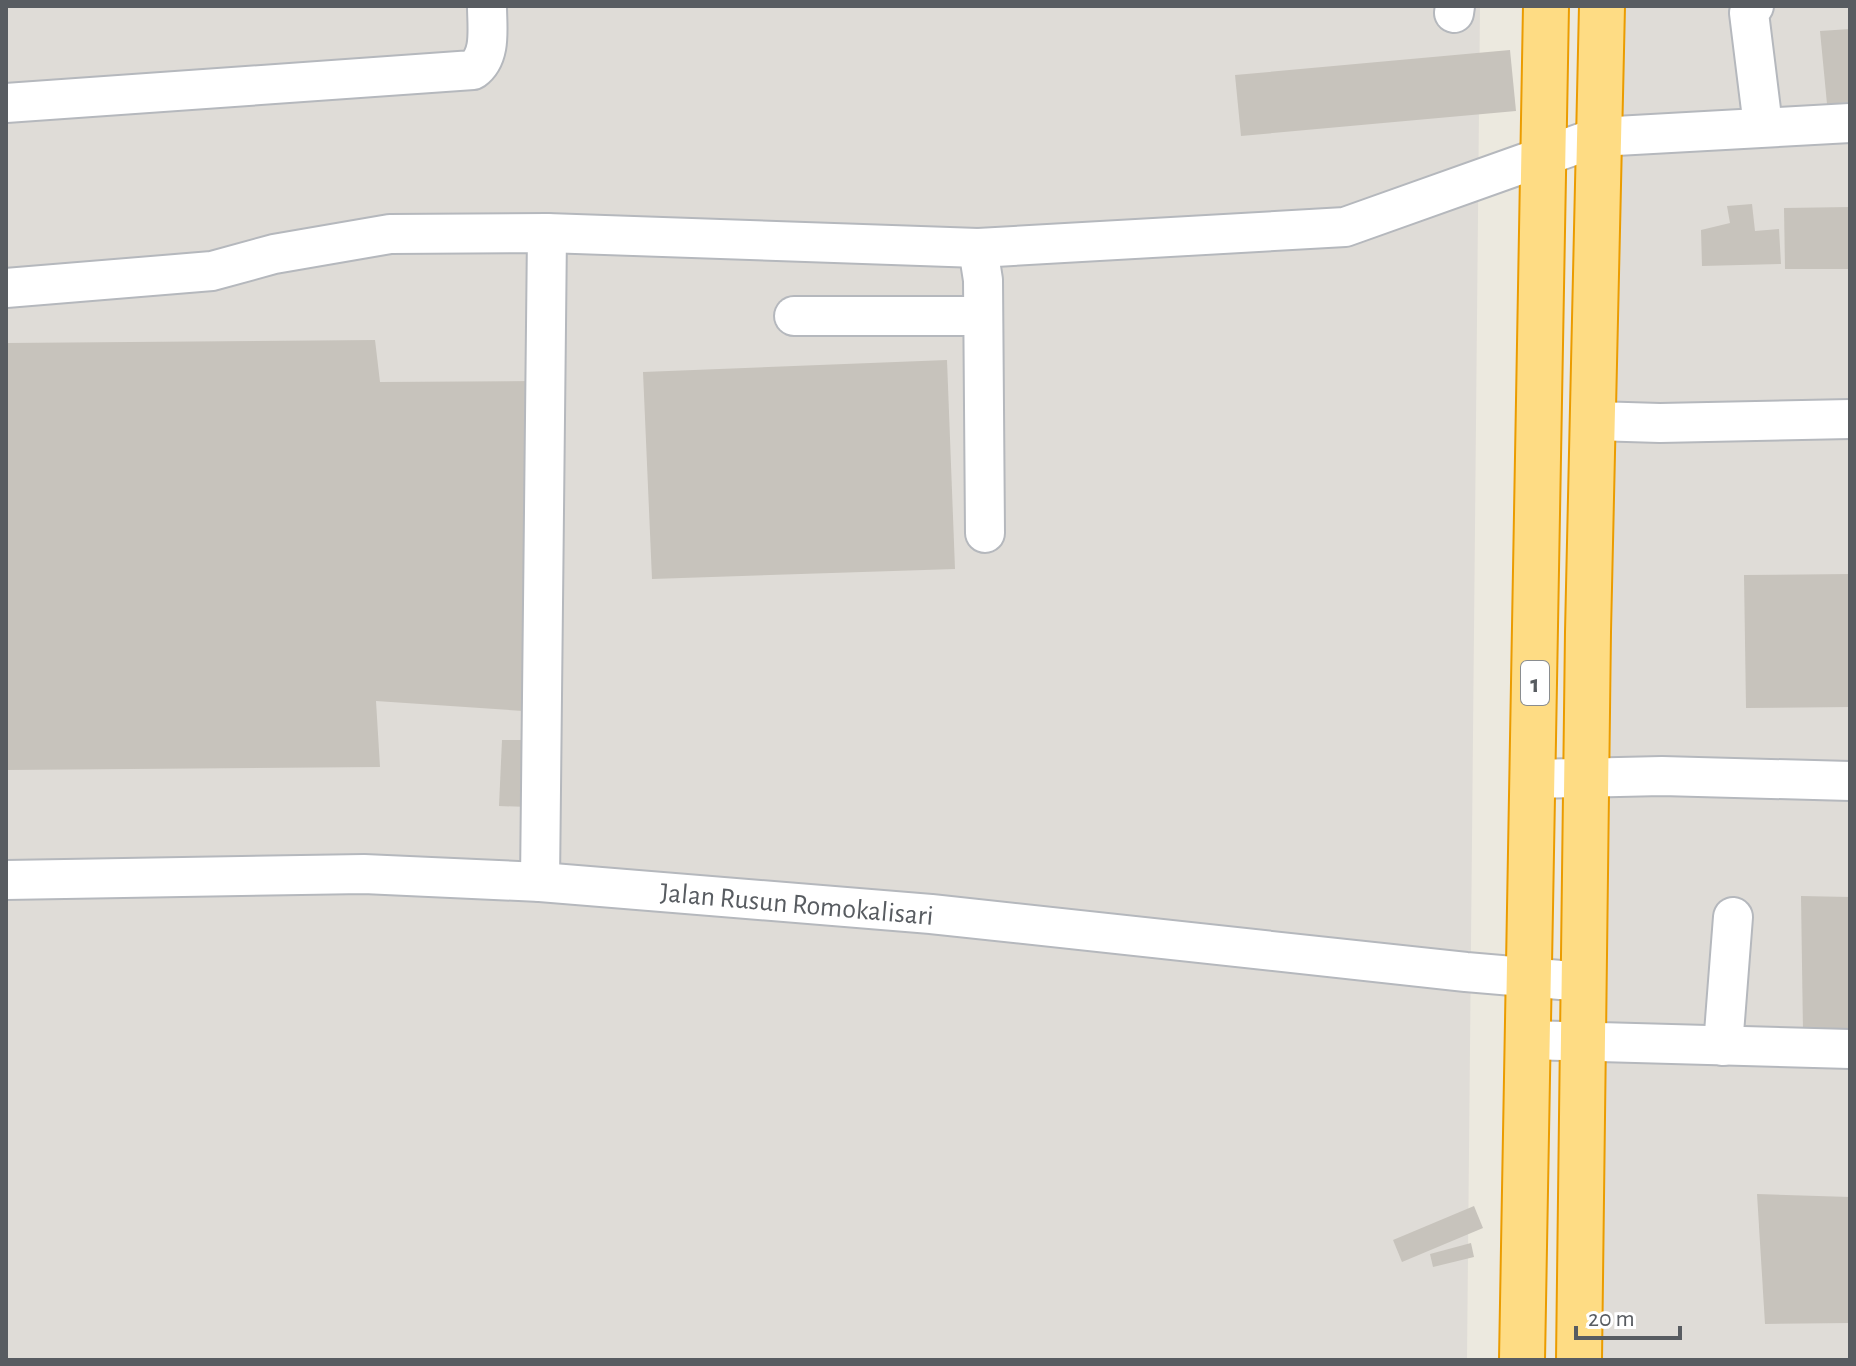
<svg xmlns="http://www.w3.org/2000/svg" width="1856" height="1366" font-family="'Alegreya Sans',sans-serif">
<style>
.industrial{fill:#dfdcd7}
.building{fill:#c7c3bc}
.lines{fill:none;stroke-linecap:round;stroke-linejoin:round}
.minor-casing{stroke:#b5b8bd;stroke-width:42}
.highway-casing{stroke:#eb9c00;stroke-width:48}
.minor{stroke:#fff;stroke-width:38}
.highway{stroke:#fedc84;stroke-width:44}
.labels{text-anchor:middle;stroke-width:6;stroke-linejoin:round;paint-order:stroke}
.shield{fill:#fff;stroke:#8a8d90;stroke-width:2}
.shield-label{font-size:26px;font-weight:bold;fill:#585c61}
.street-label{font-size:28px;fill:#585c61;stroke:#fff}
</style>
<rect width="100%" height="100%" fill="#ece9df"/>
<!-- industrial -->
<g class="industrial">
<path d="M 6,6 L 1480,6 L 1467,1360 L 6,1360 Z"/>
<path d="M 1621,6 L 1850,6 L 1850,1360 L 1602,1360 Z"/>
</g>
<!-- building -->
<g class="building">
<path d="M 1850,29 L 1850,102 L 1827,104 L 1820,31 Z"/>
<path d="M 1510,50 L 1516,111 L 1241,136 L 1235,75 Z"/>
<path d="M 1752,204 L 1755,231 L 1779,229 L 1781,264 L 1702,266 L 1701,230 L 1730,223 L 1727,206 Z"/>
<path d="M 1850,207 L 1850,269 L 1785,269 L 1784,208 Z"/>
<path d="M 375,340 L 380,382 L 534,381 L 538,712 L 376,701 L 380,767 L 6,770 L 6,343 Z"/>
<path d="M 947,360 L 955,569 L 652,579 L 643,372 Z"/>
<path d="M 1850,574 L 1850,707 L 1746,708 L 1744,575 Z"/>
<path d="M 502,740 L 531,740 L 528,807 L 499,806 Z"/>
<path d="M 1801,896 L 1850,897 L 1850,1031 L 1803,1032 Z"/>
<path d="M 1757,1194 L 1850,1197 L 1850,1323 L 1765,1324 Z"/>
<path d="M 1474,1206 L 1483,1228 L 1402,1262 L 1393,1240 Z"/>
<path d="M 1471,1243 L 1474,1257 L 1433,1267 L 1430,1254 Z"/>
</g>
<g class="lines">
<defs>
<g id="minor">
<path d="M 1754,6 L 1749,13 L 1763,126"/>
<path d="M 1454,13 L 1455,6"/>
<path d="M 6,103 L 473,70 C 492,56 487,28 487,6"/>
<path d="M 978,248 L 983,280 L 985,533"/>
<path d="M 6,288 L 212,271 L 274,254 L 390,234 L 547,233 L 978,248 L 1345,227 L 1598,137 L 1850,123"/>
<path d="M 794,316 L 982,316"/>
<path d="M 1594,421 L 1660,423 L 1850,419"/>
<path d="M 1533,779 L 1662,776 L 1850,781"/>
<path d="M 6,880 L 364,874 L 540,882 L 931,914 L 1466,972 L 1584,982"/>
<path d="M 540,882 L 547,233"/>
<path d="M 1527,1040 L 1850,1049"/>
<path d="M 1723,1046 L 1733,917"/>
</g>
<g id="highway">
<path d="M 1522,1360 L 1546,6"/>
<path d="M 1579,1360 L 1588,632 L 1602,6"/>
</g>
</defs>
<!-- minor casing -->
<use href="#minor" class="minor-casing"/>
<!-- highway casing -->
<use href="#highway" class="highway-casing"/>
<!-- minor -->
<use href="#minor" class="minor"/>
<!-- highway -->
<use href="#highway" class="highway"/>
</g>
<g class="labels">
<!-- shield labels -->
<rect class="shield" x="1521" y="661" width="28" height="44" rx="6"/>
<g class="shield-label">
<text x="1535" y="692">1</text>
</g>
<!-- street labels -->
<g class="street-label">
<text transform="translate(797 903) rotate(5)" y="10">Jalan Rusun Romokalisari</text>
</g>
</g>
<!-- border -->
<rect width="1856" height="1366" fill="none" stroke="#585c61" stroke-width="16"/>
<!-- scale -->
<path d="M1576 1326v12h104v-12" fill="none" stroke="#585c61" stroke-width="4"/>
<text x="1588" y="1326" font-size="24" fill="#585c61" stroke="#ffffff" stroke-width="6" paint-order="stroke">20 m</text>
</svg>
